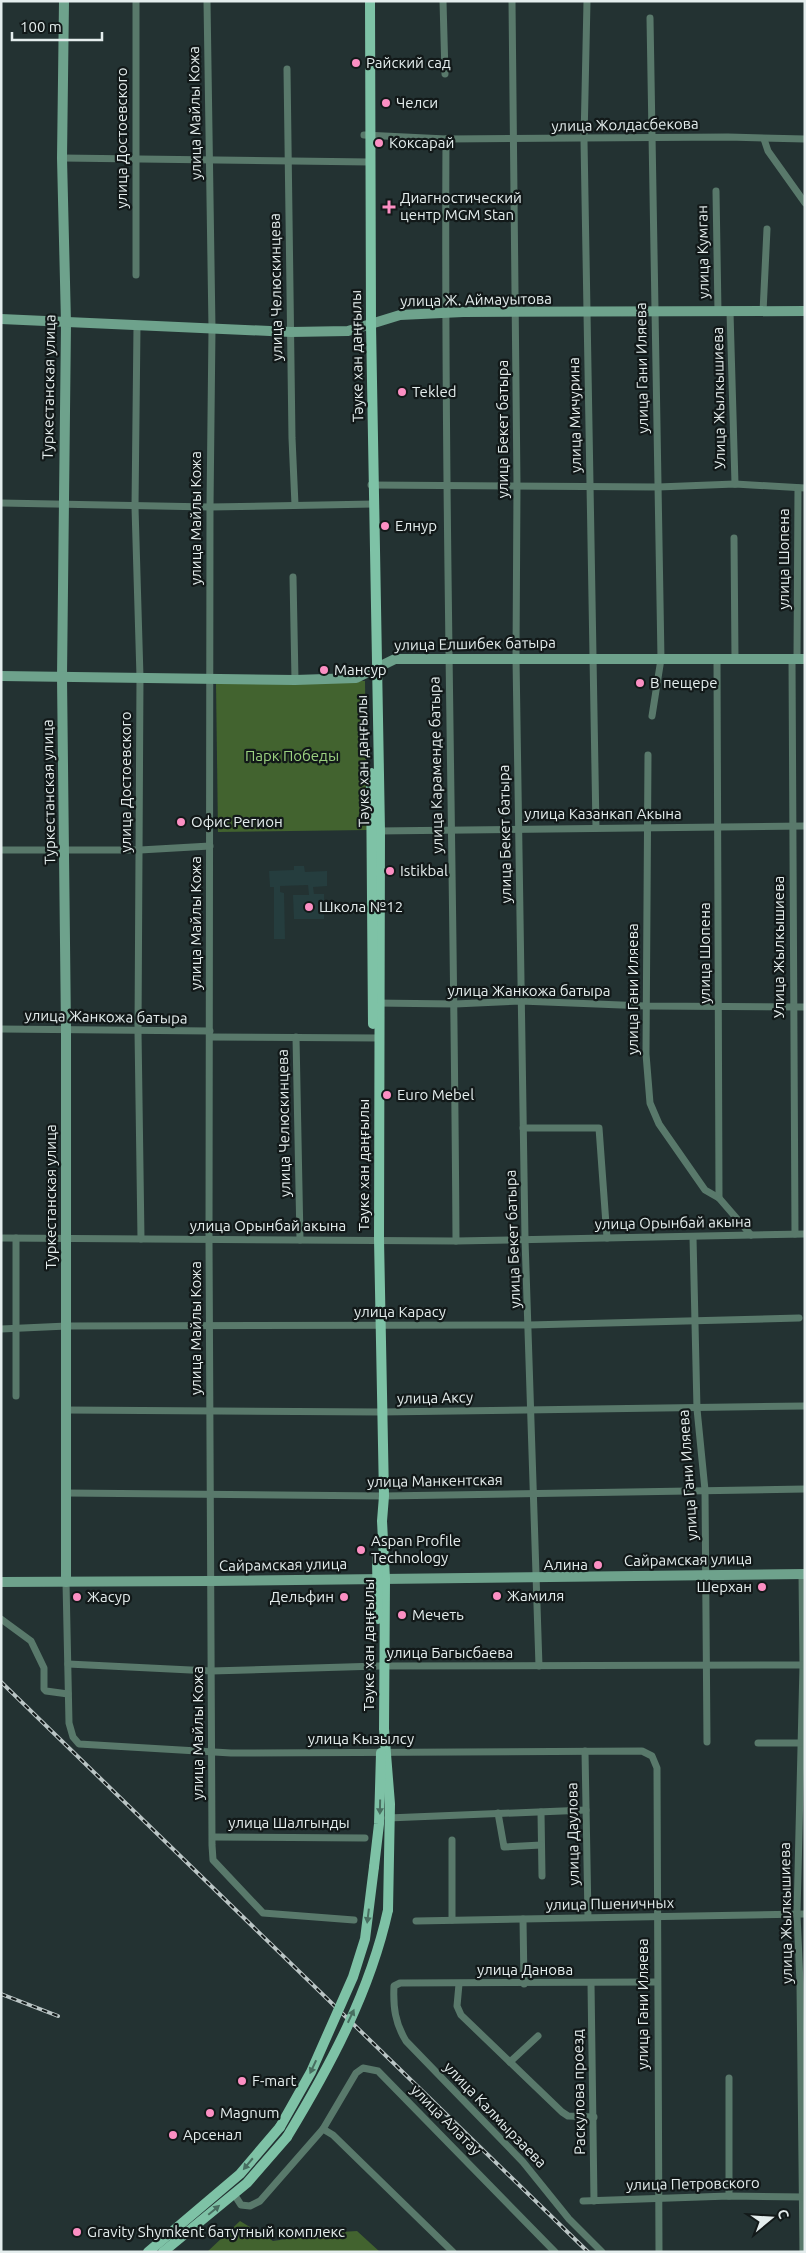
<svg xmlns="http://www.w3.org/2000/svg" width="806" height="2253" font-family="Ubuntu,sans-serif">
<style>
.built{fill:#253d3e}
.green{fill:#42632f}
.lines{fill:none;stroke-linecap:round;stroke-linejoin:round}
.street{stroke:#59796b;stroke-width:7}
.secondary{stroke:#6ea28c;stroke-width:10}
.primary{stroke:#7ec2a6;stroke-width:10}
.rail-casing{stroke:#bac5c5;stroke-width:4}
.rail{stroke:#121919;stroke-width:2;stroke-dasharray:5.5;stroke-linecap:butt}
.primary-bridge{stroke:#7ec2a6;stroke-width:10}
.oneway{fill:#486e60}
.poi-dot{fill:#fc8fc3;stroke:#121919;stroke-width:2}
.labels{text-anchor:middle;stroke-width:4.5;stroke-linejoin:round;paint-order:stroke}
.poi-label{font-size:15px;fill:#e4eded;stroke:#121919;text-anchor:start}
.street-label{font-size:15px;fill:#e4eded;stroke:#121919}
.park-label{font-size:15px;fill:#9cd280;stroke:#121919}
</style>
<rect width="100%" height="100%" fill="#233232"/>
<!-- built -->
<path class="built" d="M 294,866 L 304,866 L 305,872 L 327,871 L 327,886 L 313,887 L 314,894 L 324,894 L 324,919 L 294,919 L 293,895 L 309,895 L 308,885 L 280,886 L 280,892 L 284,893 L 285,939 L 274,939 L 274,887 L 270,887 L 269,871 L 294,870 Z"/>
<!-- green -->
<g class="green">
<path d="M 365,681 L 367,830 L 218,832 L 216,682 Z"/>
<path d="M 240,2221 L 273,2241 L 325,2233 L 357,2231 L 380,2252 L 207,2252 Z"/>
</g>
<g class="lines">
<!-- street -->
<g class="street">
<path d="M 207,1 L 212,329 L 210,507 L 209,1240 L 212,1845 L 213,1860 L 263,1913 L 354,1920"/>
<path d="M 443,1 L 445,74"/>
<path d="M 512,1 L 517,485 L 516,658 L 525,1239 L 539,1666"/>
<path d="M 587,1 L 584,140 L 596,828"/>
<path d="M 650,18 L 661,659 L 652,716"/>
<path d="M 287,69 L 292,438 L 295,505"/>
<path d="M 364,135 L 446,139 L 728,137 L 805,139"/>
<path d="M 446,139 C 444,507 454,874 456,1241"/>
<path d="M 764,139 L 768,151 L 805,203"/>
<path d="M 62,158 L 370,162"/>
<path d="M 716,191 L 718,312"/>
<path d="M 136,275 L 136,1"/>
<path d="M 730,312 L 735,484"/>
<path d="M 763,312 L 767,229"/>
<path d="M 137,326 L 135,507 L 140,677 L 138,1031 L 141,1239"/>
<path d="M 371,485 L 658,487 L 735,484 L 805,488"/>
<path d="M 1,503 L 210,507 L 374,504"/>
<path d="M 734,538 L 735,659"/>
<path d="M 293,577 L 295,680"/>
<path d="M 717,659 L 719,1198 L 751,1235"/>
<path d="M 792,659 L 795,1234"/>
<path d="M 797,659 L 798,488"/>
<path d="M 648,755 L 646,1054 L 650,1103 L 659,1124 L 705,1190 L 719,1198"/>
<path d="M 377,831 L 805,826"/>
<path d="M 1,850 L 140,850 L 210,846"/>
<path d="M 375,1003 L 455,1004 L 521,1001 L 646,1006 L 805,1007"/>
<path d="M 1,1029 L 210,1031"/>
<path d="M 210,1037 L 379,1038"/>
<path d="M 296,1037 L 300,1240"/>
<path d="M 523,1128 L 599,1128 L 607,1238"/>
<path d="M 693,1237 L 697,1409 L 705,1490 L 707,1742"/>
<path d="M 1,1238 L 456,1241 L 805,1234"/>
<path d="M 16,1238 L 16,1396"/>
<path d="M 1,1329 L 67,1326 L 529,1325 L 799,1318"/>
<path d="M 66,1410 L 381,1412 L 805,1406"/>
<path d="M 66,1493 L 384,1496 L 805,1489"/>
<path d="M 802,1574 L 803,1665 L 797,1914 L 800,1984 L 803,2252"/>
<path d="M 66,1582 L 69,1723 L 73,1737 L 79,1744 L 231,1753 L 642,1751 L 652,1756 L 657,1768 L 659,2252"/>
<path d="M 1,1619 L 31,1641 L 44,1668 L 44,1689 L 46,1691 L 68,1694"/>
<path d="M 68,1664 L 211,1671 L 379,1666 L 803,1665"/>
<path d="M 758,1743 L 801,1743"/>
<path d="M 585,1751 L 588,1917"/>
<path d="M 541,1812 L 542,1876"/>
<path d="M 498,1813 L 504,1847 L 541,1845"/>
<path d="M 388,1818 L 586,1810"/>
<path d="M 214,1837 L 365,1838"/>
<path d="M 452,1840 L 452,1920"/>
<path d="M 523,1919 L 524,1984"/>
<path d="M 416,1921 L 805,1914"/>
<path d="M 591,1983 L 594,2201"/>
<path d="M 459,1984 L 457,2006 L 461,2015 L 562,2112 L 568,2116 L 594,2117"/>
<path d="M 510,2062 L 538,2036"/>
<path d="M 729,2078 L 729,2196"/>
<path d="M 323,2129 L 356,2073 L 363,2068 L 378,2071 L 555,2252"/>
<path d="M 234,2194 L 241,2205 L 250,2206 L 260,2201 L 323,2129 L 333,2135 L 453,2252"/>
<path d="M 583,2201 L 729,2196 L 805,2197"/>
<path d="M 602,2252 L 569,2219 L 523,2162 L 406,2041 C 395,2023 393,2007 394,1986 L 400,1983 L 656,1982"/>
</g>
<!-- secondary -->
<g class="secondary">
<path d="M 64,1 L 62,158 L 66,323 L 62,677 L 66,1030 L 66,1582"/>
<path d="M 1,319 L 291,332 L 348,331 L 400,315 L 463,312 L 805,311"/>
<path d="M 1,676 L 295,680 L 356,678 L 395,659 L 805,659"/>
<path d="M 1,1582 L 211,1581 L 805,1574"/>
</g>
<!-- primary -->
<g class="primary">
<path d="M 370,1 L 371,325 L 380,831 L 379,1239 L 384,1496 L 382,1521 L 385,1579 L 384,1729 L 390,1804 L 388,1910"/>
<path d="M 371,773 L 373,1024"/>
<path d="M 377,1558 L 378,1619"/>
<path d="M 374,1867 L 379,1824 L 381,1753"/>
<path d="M 148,2252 L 240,2174 L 280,2127"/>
<path d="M 163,2252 L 247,2183 L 287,2137"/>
</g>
<defs>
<g id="rail">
<path d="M 1,1682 L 588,2252"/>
<path d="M 1,1994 L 58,2016"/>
</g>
</defs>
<!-- rail casing -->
<use href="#rail" class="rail-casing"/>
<!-- rail -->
<use href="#rail" class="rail"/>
<!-- primary-bridge -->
<g class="primary-bridge">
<path d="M 280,2127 L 311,2072 L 353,1977 L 365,1939 L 374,1867"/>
<path d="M 287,2137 C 330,2066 370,1992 388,1910"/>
</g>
</g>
<!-- one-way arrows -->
<defs><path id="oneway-solid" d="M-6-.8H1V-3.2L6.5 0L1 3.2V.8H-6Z" transform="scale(1.25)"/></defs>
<g class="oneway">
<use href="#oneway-solid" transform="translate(380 1807) rotate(91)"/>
<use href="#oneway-solid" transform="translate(368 1916) rotate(97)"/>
<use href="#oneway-solid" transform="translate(351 2016) rotate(-65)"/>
<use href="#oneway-solid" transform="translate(313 2067) rotate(115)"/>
<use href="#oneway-solid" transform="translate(248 2164) rotate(130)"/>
<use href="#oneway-solid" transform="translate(214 2210) rotate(-40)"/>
</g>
<!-- markers -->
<g class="poi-dot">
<circle cx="356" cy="63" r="5"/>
<circle cx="386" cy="103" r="5"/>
<circle cx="379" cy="143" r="5"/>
<path d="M386.5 199.5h5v5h5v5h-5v5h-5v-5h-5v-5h5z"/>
<circle cx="402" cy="392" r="5"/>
<circle cx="385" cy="526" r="5"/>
<circle cx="324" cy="670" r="5"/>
<circle cx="640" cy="683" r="5"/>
<circle cx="181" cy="822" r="5"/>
<circle cx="390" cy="871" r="5"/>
<circle cx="309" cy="907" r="5"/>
<circle cx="387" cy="1095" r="5"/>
<circle cx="361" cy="1550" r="5"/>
<circle cx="598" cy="1565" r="5"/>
<circle cx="762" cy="1587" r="5"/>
<circle cx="497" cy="1596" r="5"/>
<circle cx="77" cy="1597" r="5"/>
<circle cx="344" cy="1597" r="5"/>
<circle cx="402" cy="1615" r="5"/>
<circle cx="242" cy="2081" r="5"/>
<circle cx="210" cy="2113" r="5"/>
<circle cx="173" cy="2135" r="5"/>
<circle cx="77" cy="2232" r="5"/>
</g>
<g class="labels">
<!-- poi labels -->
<g class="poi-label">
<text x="366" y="68">Райский сад</text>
<text x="396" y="108">Челси</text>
<text x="389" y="148">Коксарай</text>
<text x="400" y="203">Диагностический<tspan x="400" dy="17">центр MGM Stan</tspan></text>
<text x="412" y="397">Tekled</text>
<text x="395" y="531">Елнур</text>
<text x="334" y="675">Мансур</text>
<text x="650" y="688">В пещере</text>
<text x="191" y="827">Офис Регион</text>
<text x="400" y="876">Istikbal</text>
<text x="319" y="912">Школа №12</text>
<text x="397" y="1100">Euro Mebel</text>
<text x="371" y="1546">Aspan Profile<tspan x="371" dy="17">Technology</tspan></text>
<text x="588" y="1570" text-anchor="end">Алина</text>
<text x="752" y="1592" text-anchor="end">Шерхан</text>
<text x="507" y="1601">Жамиля</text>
<text x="87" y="1602">Жасур</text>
<text x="334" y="1602" text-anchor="end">Дельфин</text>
<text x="412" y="1620">Мечеть</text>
<text x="252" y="2086">F-mart</text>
<text x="220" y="2118">Magnum</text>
<text x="183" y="2140">Арсенал</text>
<text x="87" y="2237">Gravity Shymkent батутный комплекс</text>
</g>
<!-- street labels -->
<g class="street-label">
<text transform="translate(195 113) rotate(-91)" y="5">улица Майлы Кожа</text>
<text transform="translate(625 125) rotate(-1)" y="5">улица Жолдасбекова</text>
<text transform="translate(122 138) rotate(-90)" y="5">улица Достоевского</text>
<text transform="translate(703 252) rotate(-91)" y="5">улица Кумган</text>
<text transform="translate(276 287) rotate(-91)" y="5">улица Челюскинцева</text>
<text transform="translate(476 300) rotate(-1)" y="5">улица Ж. Аймауытова</text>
<text transform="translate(357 356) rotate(-91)" y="5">Тәуке хан даңғылы</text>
<text transform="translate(642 368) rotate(-91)" y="5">улица Гани Иляева</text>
<text transform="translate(49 387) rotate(-89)" y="5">Туркестанская улица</text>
<text transform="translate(719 398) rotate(-91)" y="5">Улица Жылкышиева</text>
<text transform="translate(575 415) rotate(-91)" y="5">улица Мичурина</text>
<text transform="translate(503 429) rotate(-90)" y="5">улица Бекет батыра</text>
<text transform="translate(196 518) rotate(-90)" y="5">улица Майлы Кожа</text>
<text transform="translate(784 559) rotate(-90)" y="5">улица Шопена</text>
<text transform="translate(475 644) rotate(-1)" y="5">улица Елшибек батыра</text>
<text transform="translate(363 761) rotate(-91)" y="5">Тәуке хан даңғылы</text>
<text transform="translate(436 765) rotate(-91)" y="5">улица Караменде батыра</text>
<text transform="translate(126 782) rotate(-90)" y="5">улица Достоевского</text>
<text transform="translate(49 792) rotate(-91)" y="5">Туркестанская улица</text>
<text x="603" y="819">улица Казанкап Акына</text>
<text transform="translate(505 834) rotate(-91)" y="5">улица Бекет батыра</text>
<text transform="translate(196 923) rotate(-90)" y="5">улица Майлы Кожа</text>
<text transform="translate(779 947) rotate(-90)" y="5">Улица Жылкышиева</text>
<text transform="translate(705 953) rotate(-90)" y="5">улица Шопена</text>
<text transform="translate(633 989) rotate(-90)" y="5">улица Гани Иляева</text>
<text x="529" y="996">улица Жанкожа батыра</text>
<text transform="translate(106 1017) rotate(1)" y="5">улица Жанкожа батыра</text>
<text transform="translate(284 1123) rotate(-91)" y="5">улица Челюскинцева</text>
<text transform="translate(364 1165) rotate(-90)" y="5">Тәуке хан даңғылы</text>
<text transform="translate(51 1197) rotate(-90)" y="5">Туркестанская улица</text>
<text transform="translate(673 1223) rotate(-1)" y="5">улица Орынбай акына</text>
<text x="268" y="1231">улица Орынбай акына</text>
<text transform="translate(513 1239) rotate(-92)" y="5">улица Бекет батыра</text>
<text x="400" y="1317">улица Карасу</text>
<text transform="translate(196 1328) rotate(-90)" y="5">улица Майлы Кожа</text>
<text transform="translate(435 1398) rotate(-1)" y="5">улица Аксу</text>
<text transform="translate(688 1475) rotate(-94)" y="5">улица Гани Иляева</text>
<text transform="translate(435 1481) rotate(-1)" y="5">улица Манкентская</text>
<text transform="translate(688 1560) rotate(-1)" y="5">Сайрамская улица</text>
<text transform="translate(283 1565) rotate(-1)" y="5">Сайрамская улица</text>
<text transform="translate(369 1645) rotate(-90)" y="5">Тәуке хан даңғылы</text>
<text x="450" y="1658">улица Багысбаева</text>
<text transform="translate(198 1733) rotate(-90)" y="5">улица Майлы Кожа</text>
<text x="361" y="1744">улица Кызылсу</text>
<text x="289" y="1828">улица Шалгынды</text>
<text transform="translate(573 1834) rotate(-91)" y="5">улица Даулова</text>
<text transform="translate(610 1904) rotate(-1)" y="5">улица Пшеничных</text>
<text transform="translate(786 1913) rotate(-91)" y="5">улица Жылкышиева</text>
<text x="525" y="1975">улица Данова</text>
<text transform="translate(643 2004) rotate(-90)" y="5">улица Гани Иляева</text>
<text transform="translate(579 2092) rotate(-91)" y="5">Раскулова проезд</text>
<text transform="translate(495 2115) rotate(46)" y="5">улица Калмырзаева</text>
<text transform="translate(446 2120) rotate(45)" y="5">улица Алатау</text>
<text transform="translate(693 2184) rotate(-1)" y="5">улица Петровского</text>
</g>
<!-- park labels -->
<g class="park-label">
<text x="292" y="761">Парк Победы</text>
</g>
</g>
<!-- border -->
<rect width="806" height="2253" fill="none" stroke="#e4eded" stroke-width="5"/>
<!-- north arrow -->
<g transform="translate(771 2218) rotate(72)" stroke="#121919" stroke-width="4" paint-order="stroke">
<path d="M0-4L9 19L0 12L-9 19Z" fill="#e4eded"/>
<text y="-8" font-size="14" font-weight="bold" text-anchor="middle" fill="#e4eded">С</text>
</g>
<!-- scale -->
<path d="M12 32v8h90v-8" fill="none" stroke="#e4eded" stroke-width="2.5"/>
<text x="20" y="32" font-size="15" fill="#e4eded" stroke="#121919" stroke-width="4" paint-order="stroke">100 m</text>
</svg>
